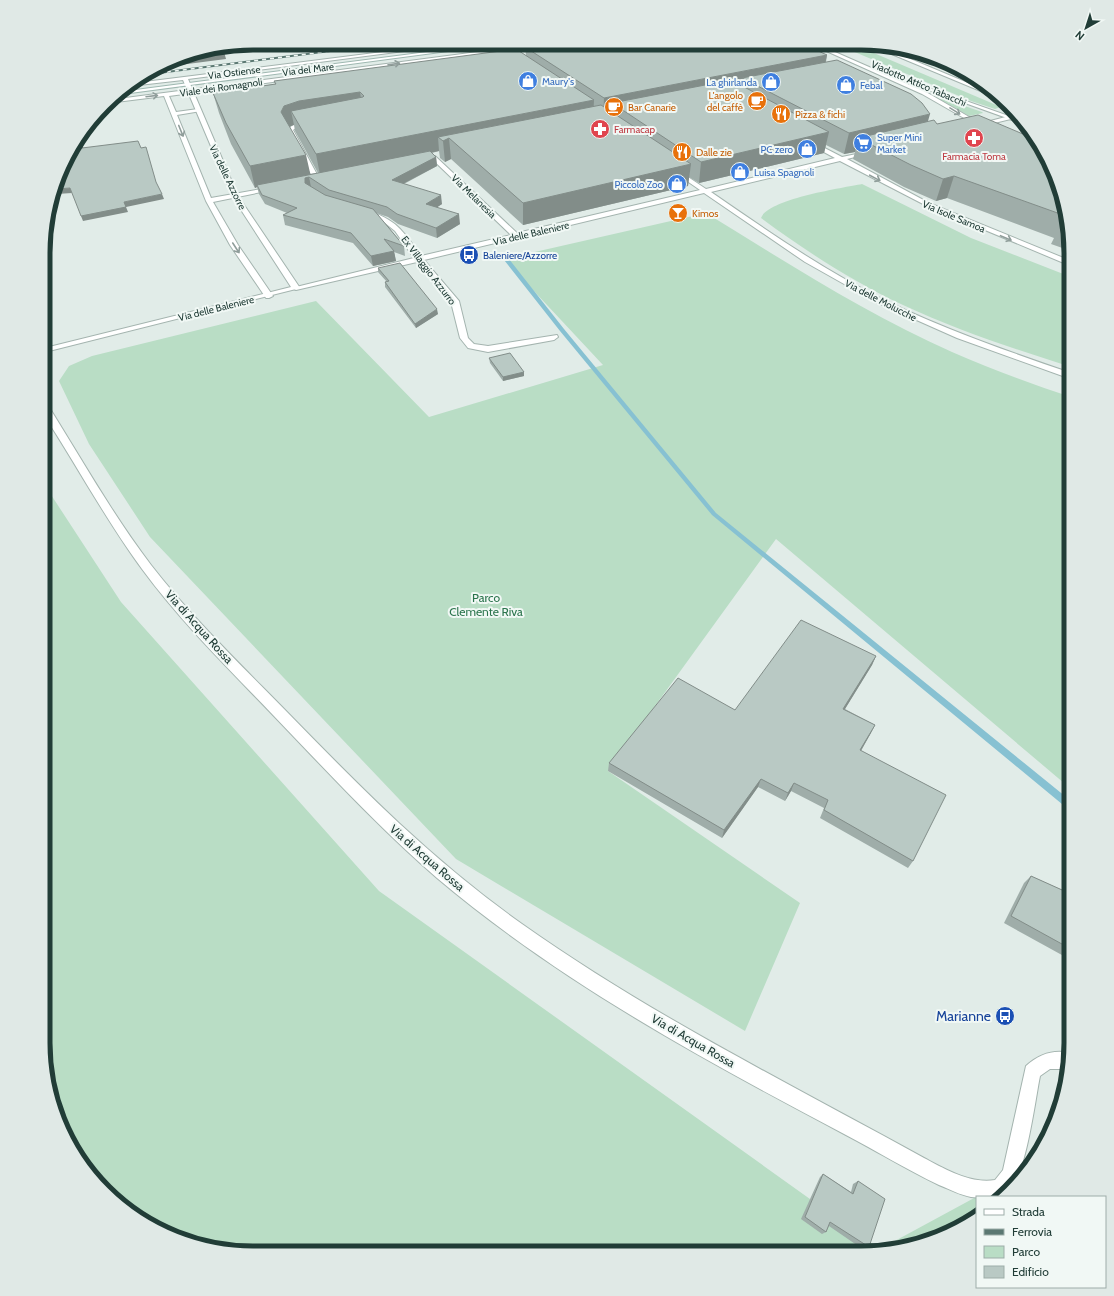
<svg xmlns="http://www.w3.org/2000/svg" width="1114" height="1296" font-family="Cabin,sans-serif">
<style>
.green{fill:#b9ddc5}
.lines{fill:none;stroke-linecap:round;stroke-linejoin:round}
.stream{fill:#87c1d2;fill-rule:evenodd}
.minor-casing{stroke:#a4b4af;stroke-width:2}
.tertiary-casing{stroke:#a4b4af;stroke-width:2}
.secondary-casing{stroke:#9fb8b1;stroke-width:2}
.minor{fill:#fff;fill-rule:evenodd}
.tertiary{fill:#fff;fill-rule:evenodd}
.secondary{fill:#fff;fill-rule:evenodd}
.rail-casing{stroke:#5b7872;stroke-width:2}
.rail{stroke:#f1f8f5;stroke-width:1.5;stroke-dasharray:4;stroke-linecap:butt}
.wall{fill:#9fada9;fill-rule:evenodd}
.shaded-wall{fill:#828d89}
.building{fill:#b9c9c4;stroke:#828d89}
.oneway{stroke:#909e9b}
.labels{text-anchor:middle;stroke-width:4;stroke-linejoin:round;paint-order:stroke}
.far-street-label{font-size:10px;fill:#213d37;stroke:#f1f8f5}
.far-shop-label{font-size:10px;fill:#366cbe;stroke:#f1f8f5;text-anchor:start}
.far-food-label{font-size:10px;fill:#c56008;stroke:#f1f8f5;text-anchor:start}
.far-health-label{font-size:10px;fill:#be3a42;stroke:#f1f8f5;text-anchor:start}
.far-transit-label{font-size:10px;fill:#164399;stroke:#f1f8f5;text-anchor:start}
.park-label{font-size:12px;fill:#2a744c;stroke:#f1f8f5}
.street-label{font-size:12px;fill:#213d37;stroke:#f1f8f5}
.near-transit-label{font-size:14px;fill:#164399;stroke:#f1f8f5;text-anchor:end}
.rim{fill:none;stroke:#213d37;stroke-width:5}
</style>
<rect width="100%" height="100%" fill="#e1ece8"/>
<!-- green -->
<g class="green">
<path d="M 315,43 L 354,43 L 297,50 L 293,46 Z"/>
<path d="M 838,45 L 855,45 L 1001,107 L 995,109 L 971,101 Z"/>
<path d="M 930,94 L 982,112 L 983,113 L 969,116 Z"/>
<path d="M 862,184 L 971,238 L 1071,277 L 1071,367 C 1014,349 957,330 903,305 C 855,283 804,250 761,218 C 768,199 842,188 862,184 Z"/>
<path d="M 706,213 C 786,262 866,314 952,352 C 991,369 1031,384 1071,397 L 1071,789 L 776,539 L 608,771 L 800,903 L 745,1031 L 456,859 L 150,537 L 89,444 L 59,381 L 69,366 L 92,356 L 316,301 L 429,417 L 603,365 L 504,259 Z"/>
<path d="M 44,484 L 121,602 L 379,891 L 880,1249 L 1026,1170 L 1009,1192 L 1002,1197 L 977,1197 L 977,1217 C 948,1239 910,1247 875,1253 L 239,1253 L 186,1242 L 148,1225 L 105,1192 L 71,1148 L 50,1098 L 43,1043 Z"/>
</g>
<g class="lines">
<!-- stream -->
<path class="stream" d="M 501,254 L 505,254 L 564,329 L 716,513 L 1071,801 L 1071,809 L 1068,809 L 712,515 L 560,331 L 501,256 Z"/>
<defs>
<g id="minor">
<path d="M 257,43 L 271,43 L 202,51 Z"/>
<path d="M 488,44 L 499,49 L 551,44 L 503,52 L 513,58 L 511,61 L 497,52 L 169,96 L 176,112 L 198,109 L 201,111 L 177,115 L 211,198 L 273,187 L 276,189 L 213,202 L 238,245 L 273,296 L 269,298 L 266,298 L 230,245 L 206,201 L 164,96 L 108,103 L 110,100 L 493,50 L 487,46 Z"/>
<path d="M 870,45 L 877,45 L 999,96 L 1007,102 Z"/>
<path d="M 1017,114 L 1019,117 L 978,127 L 975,125 Z"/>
<path d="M 310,121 L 313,123 L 312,124 L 297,127 L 293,130 L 320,180 L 317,182 L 314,180 L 287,130 L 293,125 Z"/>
<path d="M 811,141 L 842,157 L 871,151 L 871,153 L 847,159 L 929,203 L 1071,261 L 1071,266 L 925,205 L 840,161 L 711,192 C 766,230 822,269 882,299 C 943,329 1007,351 1071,373 L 1071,379 L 957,338 L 876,302 L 805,262 L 704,193 L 424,260 L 459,301 L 468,338 L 474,344 L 488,346 L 557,335 L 558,337 L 554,340 L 488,352 L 468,348 L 460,338 L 451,302 L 417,262 L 296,290 L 292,288 L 414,258 L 395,231 L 385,223 L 362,213 L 361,212 L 364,210 C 397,219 402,230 421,256 L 511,235 L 431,158 L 431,156 L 435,156 L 517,233 L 700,190 L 674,172 L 673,171 L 676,169 L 706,189 L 835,158 L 809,144 L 809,142 Z"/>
</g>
<g id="tertiary">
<path d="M 446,44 L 458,44 L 188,79 L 238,196 L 300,288 L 45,352 L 45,348 L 291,287 L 232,196 L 183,80 L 130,86 L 136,83 Z"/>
<path d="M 813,45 L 819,45 L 926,92 L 983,125 L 978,126 L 922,94 Z"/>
<path d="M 926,87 L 1023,121 L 1026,125 L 926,89 Z"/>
<path d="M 44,404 L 49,407 C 82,460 113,515 151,565 C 192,618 240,664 287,712 C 363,790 433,861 522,924 C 649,1014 788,1083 924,1158 C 945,1169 970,1184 995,1180 L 1003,1170 L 1026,1066 C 1039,1054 1053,1049 1071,1053 L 1068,1069 L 1050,1069 L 1040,1076 C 1035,1100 1025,1185 1005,1195 C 1000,1198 996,1197 991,1197 C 985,1197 976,1198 971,1197 C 960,1195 949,1189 939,1185 C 907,1170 877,1151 846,1135 C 704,1060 560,982 437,878 C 379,828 326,770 273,715 C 228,668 181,622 142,569 C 106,520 77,466 44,415 Z"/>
</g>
<path id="secondary" d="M 489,44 L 501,44 L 115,95 L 120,92 Z"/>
</defs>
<!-- minor casing -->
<use href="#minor" class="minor-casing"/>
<!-- tertiary casing -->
<use href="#tertiary" class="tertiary-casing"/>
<!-- secondary casing -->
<use href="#secondary" class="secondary-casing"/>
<!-- minor -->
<use href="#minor" class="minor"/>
<!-- tertiary -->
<use href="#tertiary" class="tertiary"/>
<!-- secondary -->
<use href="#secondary" class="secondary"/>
<defs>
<path id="rail" d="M 151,74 L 393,43"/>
</defs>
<!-- rail casing -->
<use href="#rail" class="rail-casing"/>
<!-- rail -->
<use href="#rail" class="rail"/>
</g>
<!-- wall -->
<g class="wall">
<path d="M 895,46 L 941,59 L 978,78 L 986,85 L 925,59 L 926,55 L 917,56 Z"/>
<path d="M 525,47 L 827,55 L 826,62 L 928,122 L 937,124 L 1064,198 L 1071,251 L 1051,244 L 1054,238 L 947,198 L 936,201 L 904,187 L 853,159 L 855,152 L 844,154 L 826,145 L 824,153 L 699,183 L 689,177 L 688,186 L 523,225 L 451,159 L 445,162 L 440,158 L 439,151 L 432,153 L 436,157 L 437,166 L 404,184 L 442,204 L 437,207 L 460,224 L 437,238 L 398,224 L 388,217 L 376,213 L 404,246 L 405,256 L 394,252 L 396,261 L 373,266 L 353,243 L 285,225 L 283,215 L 287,213 L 265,204 L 259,194 L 257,187 L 255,188 L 231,144 L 219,113 L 213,93 L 275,84 L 274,81 L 526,55 ZM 294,125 L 295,131 L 318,173 L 310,174 L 289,126 Z"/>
<path d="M 378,268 L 438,314 L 416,328 L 385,287 L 385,282 L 387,282 L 378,272 Z"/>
<path d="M 489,358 L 524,372 L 524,376 L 503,381 L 490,363 Z"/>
<path d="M 876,656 L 872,665 L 845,709 L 875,725 L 861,751 L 913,861 L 908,868 L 820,818 L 824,808 L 791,791 L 785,801 L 758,787 L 722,838 L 608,771 L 609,763 L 735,710 Z"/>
<path d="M 1031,876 L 1071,894 L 1071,960 L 1004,923 L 1024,883 Z"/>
<path d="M 823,1174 L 851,1192 L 853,1184 L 858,1181 L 869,1247 L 864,1250 L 829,1226 L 826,1232 L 822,1234 L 801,1219 L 820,1177 Z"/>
</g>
<!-- shaded-wall -->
<g class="shaded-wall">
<path d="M 223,48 L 226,59 L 172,66 L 171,62 L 185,54 Z"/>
<path d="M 918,53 L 926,55 L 917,56 Z"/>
<path d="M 827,55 L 823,74 L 742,78 L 740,91 L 612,103 L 611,117 L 603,118 L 604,98 Z"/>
<path d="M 360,92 L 363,113 L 291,111 L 294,125 L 288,127 L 281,112 L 284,106 L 299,101 Z"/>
<path d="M 594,100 L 593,120 L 449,138 L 451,159 L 445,162 L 443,141 L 438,137 L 439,151 L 320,175 L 316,154 Z"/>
<path d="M 930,114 L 924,135 L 858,138 L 855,152 L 844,154 L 849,133 Z"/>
<path d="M 829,132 L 824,153 L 699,183 L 701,162 Z"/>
<path d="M 81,136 L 84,153 L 82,148 L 80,137 Z"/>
<path d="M 306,155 L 311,177 L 257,185 L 257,187 L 255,188 L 250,166 Z"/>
<path d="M 436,157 L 437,166 L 393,189 L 392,180 Z"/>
<path d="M 691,164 L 688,186 L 523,225 L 523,203 Z"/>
<path d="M 954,176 L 947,198 L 936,201 L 943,179 Z"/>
<path d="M 309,177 L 311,187 L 305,183 L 305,178 Z"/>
<path d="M 70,188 L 72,193 L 57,194 L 56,192 L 57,189 Z"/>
<path d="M 162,194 L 164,199 L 126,207 L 128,212 L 83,221 L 81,216 L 124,202 Z"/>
<path d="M 441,195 L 442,204 L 427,214 L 426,204 Z"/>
<path d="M 459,214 L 460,224 L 437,238 L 436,228 Z"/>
<path d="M 394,251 L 396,261 L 373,266 L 371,256 Z"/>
<path d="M 437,309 L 438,314 L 416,328 L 415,324 Z"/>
<path d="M 524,372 L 524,376 L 503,381 L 503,377 Z"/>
<path d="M 876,656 L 872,665 L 840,717 L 843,709 Z"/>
<path d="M 875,725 L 871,733 L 856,759 L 860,750 Z"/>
<path d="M 761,779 L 758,787 L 722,838 L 724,830 Z"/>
<path d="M 794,783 L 791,791 L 785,801 L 788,793 Z"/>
</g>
<!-- building -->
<g class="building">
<path d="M 551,44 L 805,45 L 827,55 L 604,98 L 525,47 Z"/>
<path d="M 516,49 L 594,100 L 316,154 L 291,111 L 363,97 L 364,96 L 360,92 L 299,101 L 284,106 L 281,112 L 306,155 L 250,166 L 226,123 L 213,93 L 276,84 L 274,81 Z"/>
<path d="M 837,60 L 911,94 L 922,103 L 930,114 L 849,133 L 742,78 Z"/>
<path d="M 731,80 L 829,132 L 701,162 L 612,103 Z"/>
<path d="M 601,105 L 691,164 L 523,203 L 449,138 L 443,141 L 438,137 Z"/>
<path d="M 978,115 L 1037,140 L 1043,148 L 1064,198 L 1066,216 L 954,176 L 943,179 L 911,165 L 858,138 L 934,120 L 937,124 Z"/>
<path d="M 80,137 L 82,148 L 138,141 L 141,148 L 146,147 L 156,182 L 162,194 L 124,202 L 126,207 L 81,216 L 70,188 L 57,189 L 71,148 Z"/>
<path d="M 430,151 L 436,157 L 392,180 L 441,195 L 426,204 L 459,214 L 436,228 L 397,214 L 387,207 L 329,190 L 309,177 L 305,178 L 305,183 L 325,195 L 373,209 L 404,246 L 384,239 L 394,251 L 371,256 L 351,233 L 283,215 L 297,208 L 262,195 L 257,185 Z"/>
<path d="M 1066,218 L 1067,224 L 1061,222 Z"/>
<path d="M 400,263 L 437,309 L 415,324 L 385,282 L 389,281 L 378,268 Z"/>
<path d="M 510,353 L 524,372 L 503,377 L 489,358 Z"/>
<path d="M 801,620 L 876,656 L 843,709 L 875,725 L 860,750 L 946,795 L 913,861 L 824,810 L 828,800 L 794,783 L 788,793 L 761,779 L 724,830 L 609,763 L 678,678 L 735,710 Z"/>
<path d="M 1031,876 L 1071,894 L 1071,949 L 1011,916 Z"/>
<path d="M 823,1174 L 853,1194 L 858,1181 L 885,1199 L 869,1247 L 830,1222 L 826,1232 L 805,1217 Z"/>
</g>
<!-- one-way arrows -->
<defs><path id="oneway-shaft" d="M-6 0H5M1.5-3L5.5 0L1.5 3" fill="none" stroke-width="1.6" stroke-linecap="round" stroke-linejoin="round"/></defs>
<g class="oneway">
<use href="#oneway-shaft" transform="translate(394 64) rotate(-8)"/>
<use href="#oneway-shaft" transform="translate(152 96) rotate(-7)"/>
<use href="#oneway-shaft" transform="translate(955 111) rotate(32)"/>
<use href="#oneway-shaft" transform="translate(181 131) rotate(68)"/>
<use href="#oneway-shaft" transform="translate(875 178) rotate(28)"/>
<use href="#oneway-shaft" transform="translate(1006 238) rotate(23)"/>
<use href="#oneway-shaft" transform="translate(236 248) rotate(57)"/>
</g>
<!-- icons -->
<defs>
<symbol id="shop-disc" viewBox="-11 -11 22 22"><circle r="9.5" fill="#3f7fe0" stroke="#f1f8f5"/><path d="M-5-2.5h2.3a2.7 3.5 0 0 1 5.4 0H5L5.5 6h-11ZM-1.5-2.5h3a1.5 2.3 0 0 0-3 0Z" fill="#fff"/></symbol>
<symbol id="cafe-disc" viewBox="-11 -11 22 22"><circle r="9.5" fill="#e8710a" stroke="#f1f8f5"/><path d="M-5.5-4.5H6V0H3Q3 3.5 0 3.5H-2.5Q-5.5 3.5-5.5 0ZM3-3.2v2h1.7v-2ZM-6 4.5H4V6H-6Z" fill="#fff"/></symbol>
<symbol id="restaurant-disc" viewBox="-11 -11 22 22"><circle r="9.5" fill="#e8710a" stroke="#f1f8f5"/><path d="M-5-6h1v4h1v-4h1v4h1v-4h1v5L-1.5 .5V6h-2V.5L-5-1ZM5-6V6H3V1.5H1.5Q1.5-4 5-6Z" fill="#fff"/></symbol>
<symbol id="pharmacy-disc" viewBox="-11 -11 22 22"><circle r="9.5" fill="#e0444e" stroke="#f1f8f5"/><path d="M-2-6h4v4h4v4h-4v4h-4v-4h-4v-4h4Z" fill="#fff"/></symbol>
<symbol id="supermarket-disc" viewBox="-11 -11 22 22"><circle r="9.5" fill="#3f7fe0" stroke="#f1f8f5"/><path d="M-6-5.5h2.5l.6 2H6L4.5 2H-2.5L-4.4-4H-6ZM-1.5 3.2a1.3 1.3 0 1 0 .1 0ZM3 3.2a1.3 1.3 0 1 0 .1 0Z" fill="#fff"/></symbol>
<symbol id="bar-disc" viewBox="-11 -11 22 22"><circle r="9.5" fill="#e8710a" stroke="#f1f8f5"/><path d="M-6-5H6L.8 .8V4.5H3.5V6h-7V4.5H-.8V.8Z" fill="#fff"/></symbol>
<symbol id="bus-disc" viewBox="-11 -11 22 22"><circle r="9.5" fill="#1a4fb4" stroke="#f1f8f5"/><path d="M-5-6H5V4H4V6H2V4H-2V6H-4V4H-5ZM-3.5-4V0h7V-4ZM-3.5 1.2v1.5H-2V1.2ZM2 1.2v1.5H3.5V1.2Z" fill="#fff"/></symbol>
</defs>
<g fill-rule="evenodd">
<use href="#shop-disc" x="517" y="70" width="22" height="22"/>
<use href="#shop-disc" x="760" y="71" width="22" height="22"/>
<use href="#shop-disc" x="835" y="74" width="22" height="22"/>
<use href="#cafe-disc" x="746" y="90" width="22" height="22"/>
<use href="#cafe-disc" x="603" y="96" width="22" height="22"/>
<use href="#restaurant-disc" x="770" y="103" width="22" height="22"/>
<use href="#pharmacy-disc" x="589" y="118" width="22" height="22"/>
<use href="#pharmacy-disc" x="963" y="127" width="22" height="22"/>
<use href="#supermarket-disc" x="852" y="132" width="22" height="22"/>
<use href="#shop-disc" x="796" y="138" width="22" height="22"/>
<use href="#restaurant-disc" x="671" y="141" width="22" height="22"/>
<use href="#shop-disc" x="729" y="161" width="22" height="22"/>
<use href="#shop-disc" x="666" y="173" width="22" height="22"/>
<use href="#bar-disc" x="667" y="202" width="22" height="22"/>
<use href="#bus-disc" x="458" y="244" width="22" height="22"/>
<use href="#bus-disc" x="994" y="1005" width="22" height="22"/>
</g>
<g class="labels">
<!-- far-street labels -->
<g class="far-street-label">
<text transform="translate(308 69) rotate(-7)" y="4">Via del Mare</text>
<text transform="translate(234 72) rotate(-7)" y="4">Via Ostiense</text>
<text transform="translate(919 83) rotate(23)" y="4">Viadotto Attico Tabacchi</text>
<text transform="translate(221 87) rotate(-8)" y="4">Viale dei Romagnoli</text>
<text transform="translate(228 177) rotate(64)" y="4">Via delle Azzorre</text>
<text transform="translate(474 196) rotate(44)" y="4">Via Melanesia</text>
<text transform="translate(954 216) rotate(23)" y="4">Via Isole Samoa</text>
<text transform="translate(531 233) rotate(-13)" y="4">Via delle Baleniere</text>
<text transform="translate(429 270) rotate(53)" y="4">Ex Villaggio Azzurro</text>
<text transform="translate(881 300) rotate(27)" y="4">Via delle Molucche</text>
<text transform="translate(216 308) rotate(-14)" y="4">Via delle Baleniere</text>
</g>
<!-- far-shop labels -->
<g class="far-shop-label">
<text x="542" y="85">Maury's</text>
<text x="757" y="86" text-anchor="end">La ghirlanda</text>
<text x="860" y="89">Febal</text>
<text x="877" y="141">Super Mini<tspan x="877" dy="12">Market</tspan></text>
<text x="793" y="153" text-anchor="end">PC zero</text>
<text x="754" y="176">Luisa Spagnoli</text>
<text x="663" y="188" text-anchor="end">Piccolo Zoo</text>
</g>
<!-- far-food labels -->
<g class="far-food-label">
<text x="743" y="99" text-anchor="end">L'angolo<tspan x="743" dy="12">del caffè</tspan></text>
<text x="628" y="111">Bar Canarie</text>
<text x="795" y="118">Pizza &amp; fichi</text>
<text x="696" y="156">Dalle zie</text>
<text x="692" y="217">Kimos</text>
</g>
<!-- far-health labels -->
<g class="far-health-label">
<text x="614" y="133">Farmacap</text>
<text x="974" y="160" text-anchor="middle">Farmacia Toma</text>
</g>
<!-- far-transit labels -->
<g class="far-transit-label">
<text x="483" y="259">Baleniere/Azzorre</text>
</g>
<!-- park labels -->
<g class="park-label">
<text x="486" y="602">Parco<tspan x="486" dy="14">Clemente Riva</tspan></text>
</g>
<!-- street labels -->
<g class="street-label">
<text transform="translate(199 627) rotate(48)" y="4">Via di Acqua Rossa</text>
<text transform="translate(427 858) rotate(41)" y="4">Via di Acqua Rossa</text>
<text transform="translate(693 1041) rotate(30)" y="4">Via di Acqua Rossa</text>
</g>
<!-- near-transit labels -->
<g class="near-transit-label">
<text x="991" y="1021">Marianne</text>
</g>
</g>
<!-- crop -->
<path d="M0 0H1114V1296H0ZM253 50H861A203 203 0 0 1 1064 253V1043A203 203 0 0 1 861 1246H253A203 203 0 0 1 50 1043V253A203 203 0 0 1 253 50Z" fill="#e0e9e6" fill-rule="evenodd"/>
<path class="rim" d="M253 50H861A203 203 0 0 1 1064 253V1043A203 203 0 0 1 861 1246H253A203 203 0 0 1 50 1043V253A203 203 0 0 1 253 50Z"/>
<!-- legend -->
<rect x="976" y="1196" width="130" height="92" fill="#f1f8f5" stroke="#9eada9"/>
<rect x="984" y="1209" width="20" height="6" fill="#ffffff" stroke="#9eada9"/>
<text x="1012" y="1216" font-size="12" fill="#213d37">Strada</text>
<rect x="984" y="1229" width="20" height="6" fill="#5b7872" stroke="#9eada9"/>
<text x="1012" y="1236" font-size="12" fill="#213d37">Ferrovia</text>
<rect x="984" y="1246" width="20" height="12" fill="#b9ddc5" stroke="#9eada9"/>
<text x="1012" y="1256" font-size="12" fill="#213d37">Parco</text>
<rect x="984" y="1266" width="20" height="12" fill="#b9c9c4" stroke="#9eada9"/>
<text x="1012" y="1276" font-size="12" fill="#213d37">Edificio</text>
<!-- north arrow -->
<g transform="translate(1086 28) rotate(219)" stroke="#f1f8f5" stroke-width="3" paint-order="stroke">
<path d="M0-3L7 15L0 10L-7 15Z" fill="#213d37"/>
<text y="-6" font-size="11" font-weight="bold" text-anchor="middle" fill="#213d37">N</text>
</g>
</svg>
